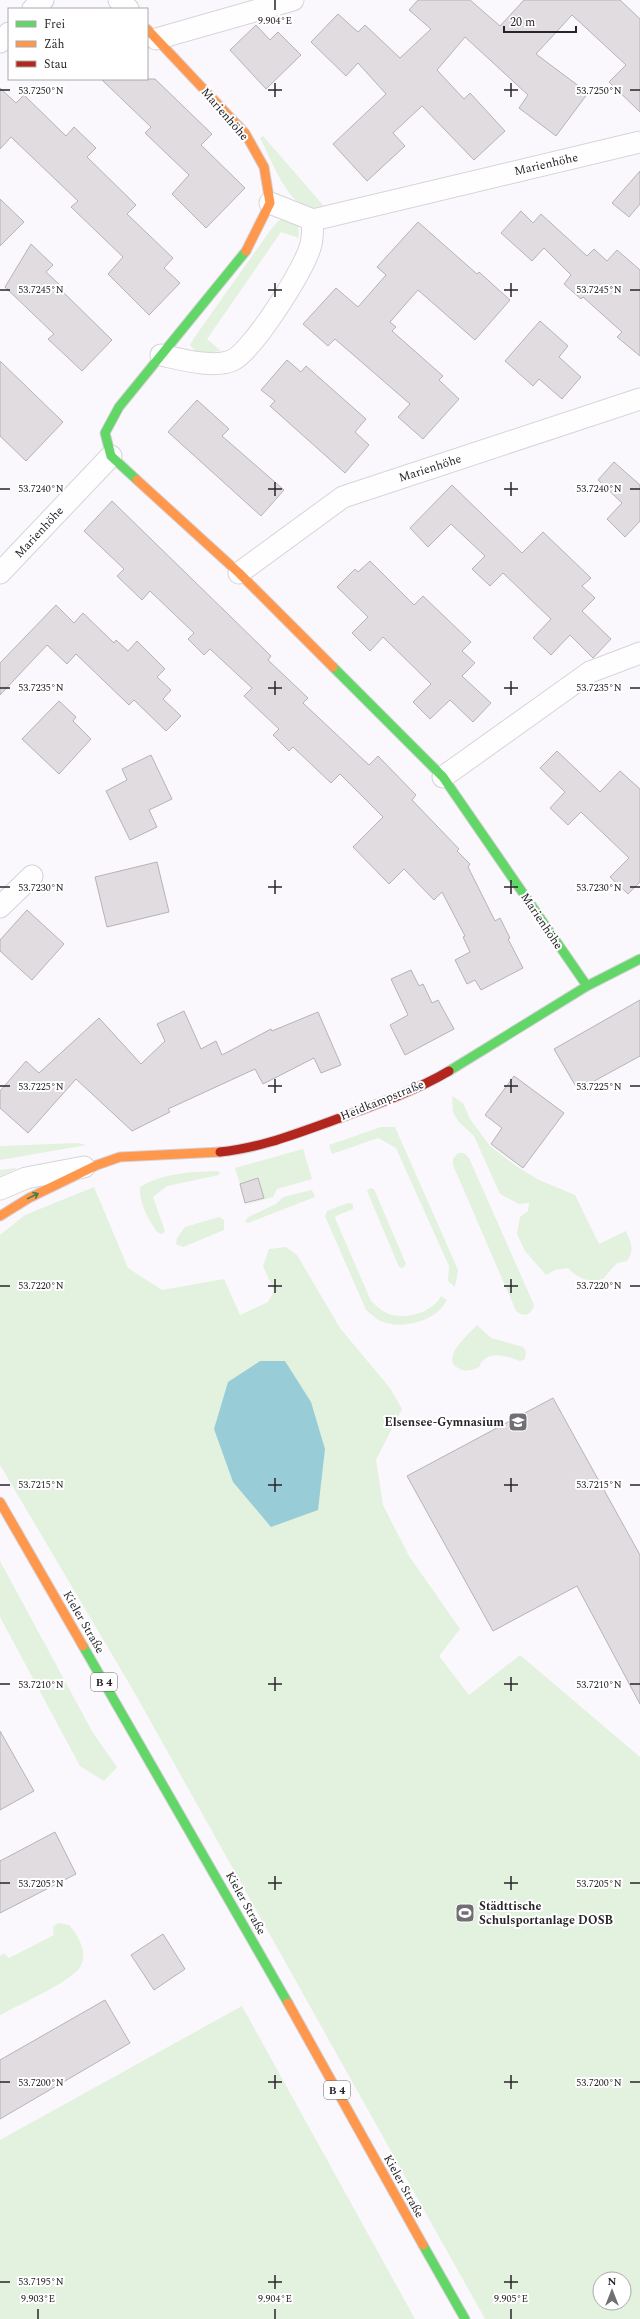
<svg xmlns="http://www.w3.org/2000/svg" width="640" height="2319" font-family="Spectral,serif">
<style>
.green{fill:#e3f1df;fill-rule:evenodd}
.water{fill:#98cdd8}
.building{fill:#e0dce0;stroke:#b6b3b7}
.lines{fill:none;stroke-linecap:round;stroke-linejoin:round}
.street-casing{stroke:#d7d4d9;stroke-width:23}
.fast-casing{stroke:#d7d4d9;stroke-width:11}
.slow-casing{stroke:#d7d4d9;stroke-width:11}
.jam-casing{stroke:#d7d4d9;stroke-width:11}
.street{stroke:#fefeff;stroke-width:21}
.fast{stroke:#63d668;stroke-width:9}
.slow{stroke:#ff974d;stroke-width:9}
.jam{stroke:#b3261e;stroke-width:9}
.oneway{stroke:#467e49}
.ticks{fill:none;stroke:#28252a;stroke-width:1.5}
.labels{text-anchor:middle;stroke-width:4;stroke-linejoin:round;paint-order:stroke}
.shield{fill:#fff;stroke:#68666a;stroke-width:1}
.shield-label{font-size:11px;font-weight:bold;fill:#28252a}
.street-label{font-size:12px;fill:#28252a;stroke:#fff}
.poi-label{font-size:12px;font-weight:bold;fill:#28252a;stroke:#fff;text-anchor:end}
.ticks-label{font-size:10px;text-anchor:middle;fill:#28252a;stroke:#fff;stroke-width:4;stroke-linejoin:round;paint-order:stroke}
</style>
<rect width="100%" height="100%" fill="#fbf8fd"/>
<!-- green -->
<g class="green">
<path d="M 263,136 L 323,205 L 324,208 C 320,208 315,210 312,210 C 287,205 271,158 260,138 Z"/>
<path d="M 285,218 L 298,225 L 299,238 L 281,232 L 207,339 L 221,351 L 198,354 L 190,345 L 194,338 L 269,232 L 278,221 Z"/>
<path d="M 452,1096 L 463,1103 L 470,1119 L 490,1146 L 516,1166 L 539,1180 L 575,1195 L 599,1244 L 626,1231 C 631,1243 635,1249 627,1261 L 617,1263 L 603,1279 C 587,1282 580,1280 568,1268 L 555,1270 L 546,1275 L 525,1251 L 517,1234 L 520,1217 L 528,1211 L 529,1203 L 519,1204 L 500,1194 L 474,1136 L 458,1121 L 453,1112 Z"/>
<path d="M 381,1127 L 395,1127 L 458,1270 L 455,1287 L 448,1281 L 449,1266 L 396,1148 L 378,1138 L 332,1154 L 329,1145 Z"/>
<path d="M 77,1143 L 87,1145 L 0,1160 L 0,1146 Z"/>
<path d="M 303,1149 L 312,1179 L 277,1189 L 273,1197 L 242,1206 L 264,1198 L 258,1179 L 240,1184 L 235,1168 Z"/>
<path d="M 458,1153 L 464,1153 L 469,1158 L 534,1305 C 531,1315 525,1318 516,1311 L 453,1165 L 453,1159 Z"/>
<path d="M 16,1168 L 16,1169 L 0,1176 L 0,1170 Z"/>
<path d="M 216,1171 L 220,1172 L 219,1175 L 167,1186 L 153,1197 L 165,1231 L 162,1234 L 157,1232 C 148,1219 139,1203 140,1187 C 164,1173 189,1172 216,1171 Z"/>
<path d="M 94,1187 L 128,1268 L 162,1290 L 224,1279 L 240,1315 L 268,1302 L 274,1291 L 263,1266 L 269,1249 L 286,1247 L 297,1255 L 340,1328 L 390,1388 L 402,1409 L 376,1460 L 383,1505 L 409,1556 L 460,1629 L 439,1656 L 469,1695 L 520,1655 L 640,1757 L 640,2319 L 485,2319 L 133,1690 L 0,1465 L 0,1235 L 25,1215 ZM 600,2279 L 624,2279 L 624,2303 L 600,2303 Z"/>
<path d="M 370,1188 L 374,1189 L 406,1264 L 403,1268 L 399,1267 L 367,1191 Z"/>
<path d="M 312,1190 L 315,1197 L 248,1223 L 245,1222 L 248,1217 L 276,1204 L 283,1197 Z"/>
<path d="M 348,1203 L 353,1204 L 353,1209 L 336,1216 L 335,1218 L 371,1301 C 378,1307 383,1313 392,1315 C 408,1319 433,1312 441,1296 L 447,1300 C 436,1322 400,1331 378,1320 C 374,1317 370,1313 366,1310 L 325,1216 L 327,1211 Z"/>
<path d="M 219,1217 L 224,1220 L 224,1230 L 183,1247 L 176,1244 L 177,1238 L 185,1227 Z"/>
<path d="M 477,1325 L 491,1338 L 523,1347 L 526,1352 L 525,1359 L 520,1361 C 506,1356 487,1349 479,1367 C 471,1371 465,1372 458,1368 C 440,1358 468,1335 477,1325 Z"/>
<path d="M 0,1561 L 93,1733 L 117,1767 L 104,1781 L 80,1766 L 0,1617 Z"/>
<path d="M 58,1923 L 69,1925 C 79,1936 90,1956 78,1970 C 65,1984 19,2005 0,2015 L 0,1956 L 4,1953 L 9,1958 L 54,1935 L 53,1927 Z"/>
<path d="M 242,2006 L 415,2319 L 0,2319 L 0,2140 Z"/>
</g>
<!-- water -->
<path class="water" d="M 260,1361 L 285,1361 L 311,1402 L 325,1449 L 318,1510 L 271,1527 L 233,1482 L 214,1429 L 228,1382 Z"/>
<!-- building -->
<g class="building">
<path d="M 418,0 L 470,0 L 500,26 L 524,0 L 620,0 L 640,19 L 640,112 L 609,82 L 626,65 L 572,15 L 536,54 L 588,93 L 556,136 L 519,108 L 528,95 L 465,37 L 437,70 L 464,99 L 470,93 L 505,131 L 474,160 L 422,106 L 393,133 L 405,146 L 367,181 L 333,144 L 386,94 L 358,63 L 346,76 L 311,42 L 338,14 L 358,32 L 365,25 L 400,58 L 431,29 L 409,10 Z"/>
<path d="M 256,25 L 270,40 L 278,32 L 301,55 L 266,89 L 230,50 Z"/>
<path d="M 101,79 L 155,79 L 212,134 L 201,145 L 245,188 L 206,228 L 172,194 L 189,175 L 145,133 L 151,127 Z"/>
<path d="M 0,88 L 16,103 L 24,95 L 66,136 L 74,127 L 96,148 L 87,157 L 136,205 L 127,214 L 173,258 L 164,268 L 180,283 L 149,315 L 108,274 L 123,257 L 71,207 L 78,201 L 11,137 L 0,149 Z"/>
<path d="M 640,171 L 640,204 L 629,217 L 612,203 Z"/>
<path d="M 0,199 L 24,222 L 0,246 Z"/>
<path d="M 521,211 L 533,223 L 541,214 L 587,256 L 594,249 L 607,261 L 617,250 L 640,270 L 640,356 L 617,337 L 622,332 L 583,297 L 581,299 L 564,284 L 571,275 L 544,248 L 532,261 L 501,233 Z"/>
<path d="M 418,222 L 477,274 L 479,272 L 510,300 L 475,340 L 418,290 L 390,322 L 396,327 L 392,331 L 443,376 L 439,380 L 459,399 L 423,439 L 398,417 L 410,404 L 335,339 L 328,346 L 303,324 L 336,288 L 358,307 L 386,275 L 377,267 Z"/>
<path d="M 31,244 L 53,265 L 46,272 L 63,288 L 61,290 L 112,340 L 82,371 L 48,339 L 54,334 L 5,287 Z"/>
<path d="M 540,321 L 568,346 L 559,357 L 581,377 L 562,399 L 539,379 L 533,386 L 505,361 Z"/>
<path d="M 287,360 L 301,372 L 306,366 L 366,419 L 355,432 L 369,445 L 345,473 L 270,406 L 275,401 L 261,390 Z"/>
<path d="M 0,361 L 63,422 L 26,461 L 0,436 Z"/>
<path d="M 197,400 L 229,429 L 222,436 L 284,490 L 261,516 L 168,432 Z"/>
<path d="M 614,462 L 640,485 L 640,521 L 625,537 L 607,519 L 622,503 L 598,480 Z"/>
<path d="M 452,485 L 522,553 L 543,532 L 591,578 L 582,586 L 595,598 L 582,611 L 611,639 L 593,658 L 570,635 L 551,655 L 533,638 L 551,619 L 503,573 L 490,586 L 472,569 L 485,556 L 451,524 L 428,547 L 410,528 Z"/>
<path d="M 112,501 L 271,656 L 268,660 L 308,698 L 303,703 L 369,765 L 378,756 L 416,795 L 412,800 L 459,849 L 457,851 L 470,864 L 468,867 L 495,921 L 500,918 L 510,938 L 508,939 L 523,968 L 481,990 L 475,980 L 467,984 L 455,960 L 470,952 L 463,937 L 465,936 L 442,892 L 434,900 L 404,869 L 389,884 L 353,847 L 383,817 L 340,774 L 331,783 L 293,747 L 289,751 L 273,735 L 279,729 L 244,696 L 252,688 L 210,649 L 204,655 L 188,639 L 194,633 L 150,591 L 142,600 L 117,576 L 124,569 L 84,531 Z"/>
<path d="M 370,561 L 414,605 L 423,596 L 471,642 L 462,651 L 475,663 L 462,676 L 491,703 L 473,722 L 450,700 L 430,719 L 413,702 L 431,684 L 383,637 L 370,651 L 352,633 L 368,617 L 337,587 L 355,569 L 358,572 Z"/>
<path d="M 56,605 L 74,623 L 83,613 L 114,643 L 116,640 L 128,651 L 137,641 L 165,669 L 157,677 L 171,690 L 163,699 L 181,716 L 166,731 L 134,700 L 129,705 L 76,654 L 67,664 L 47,645 L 0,695 L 0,663 Z"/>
<path d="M 59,701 L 76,717 L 73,721 L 91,739 L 59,774 L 22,739 Z"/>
<path d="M 557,751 L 600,792 L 620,771 L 640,789 L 640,882 L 628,894 L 610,877 L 629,858 L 581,812 L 568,825 L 550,808 L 565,792 L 540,768 Z"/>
<path d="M 151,755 L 172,799 L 149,810 L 157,827 L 130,840 L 106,791 L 127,780 L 122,769 Z"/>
<path d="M 157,862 L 169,912 L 107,927 L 95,877 Z"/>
<path d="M 27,910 L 64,944 L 32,980 L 0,951 L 0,940 Z"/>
<path d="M 411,970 L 419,986 L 423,984 L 432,1003 L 438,1000 L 454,1029 L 405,1055 L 390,1025 L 408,1015 L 391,979 Z"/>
<path d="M 640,1000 L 640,1056 L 578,1090 L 554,1049 Z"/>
<path d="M 184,1011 L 201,1049 L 216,1041 L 222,1055 L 271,1029 L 272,1031 L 318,1012 L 341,1065 L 321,1073 L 314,1058 L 263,1084 L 255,1069 L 168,1109 L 170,1112 L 132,1131 L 76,1079 L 28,1133 L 0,1108 L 0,1091 L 26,1061 L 39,1073 L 99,1018 L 141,1064 L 165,1041 L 157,1024 Z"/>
<path d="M 514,1076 L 564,1113 L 523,1168 L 491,1144 L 502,1128 L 485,1115 Z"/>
<path d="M 258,1178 L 264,1198 L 245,1203 L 240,1184 Z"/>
<path d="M 553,1398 L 640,1555 L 640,1704 L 577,1586 L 493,1631 L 407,1476 Z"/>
<path d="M 0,1731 L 34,1791 L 0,1810 Z"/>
<path d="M 55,1832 L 76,1874 L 0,1913 L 0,1861 Z"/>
<path d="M 163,1934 L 185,1969 L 154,1990 L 131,1955 Z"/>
<path d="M 105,2000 L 130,2043 L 0,2119 L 0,2060 Z"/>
</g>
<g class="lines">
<defs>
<g id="street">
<path d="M 119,0 L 128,9"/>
<path d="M 33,9 L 43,0"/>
<path d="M 156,39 L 293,0"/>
<path d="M 0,42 L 9,33"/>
<path d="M 270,203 L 313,220 L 640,142"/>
<path d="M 161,355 C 180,359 215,369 233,360 C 254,349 306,267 311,244 C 313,237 312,228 313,220"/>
<path d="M 0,573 L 111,456"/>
<path d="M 239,573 L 343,497 L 640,399"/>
<path d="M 443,777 L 590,672 L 640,653"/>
<path d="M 0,907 L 32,876"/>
<path d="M 0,1189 L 26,1178 L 84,1167"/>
</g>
<g id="fast">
<path d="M 137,480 L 111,456 L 105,433 L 119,407 L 246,251"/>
<path d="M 333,667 L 443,777 L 587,986"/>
<path d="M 449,1071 L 587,986 L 640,959"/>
<path d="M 83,1646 L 288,2003"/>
<path d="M 423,2245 L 465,2319"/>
</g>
<g id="slow">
<path d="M 147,29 L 245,133 L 264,167 L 270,203 L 246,251"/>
<path d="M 137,480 L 239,573 L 333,667"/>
<path d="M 0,1216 L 29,1198 L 97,1165 L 120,1157 L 220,1152"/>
<path d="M 0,1502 L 83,1646"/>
<path d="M 288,2003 L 423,2245"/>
</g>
<path id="jam" d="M 220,1152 C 262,1148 300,1132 340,1118 C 377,1104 415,1091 449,1071"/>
</defs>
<!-- street casing -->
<use href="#street" class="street-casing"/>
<!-- fast casing -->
<use href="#fast" class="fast-casing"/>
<!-- slow casing -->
<use href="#slow" class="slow-casing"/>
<!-- jam casing -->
<use href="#jam" class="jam-casing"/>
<!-- street -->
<use href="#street" class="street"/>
<!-- fast -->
<use href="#fast" class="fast"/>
<!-- slow -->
<use href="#slow" class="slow"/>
<!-- jam -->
<use href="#jam" class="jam"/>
</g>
<!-- one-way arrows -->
<defs><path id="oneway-shaft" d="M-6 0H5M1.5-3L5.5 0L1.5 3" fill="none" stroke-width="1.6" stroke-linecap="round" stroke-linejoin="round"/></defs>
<use class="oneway" href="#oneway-shaft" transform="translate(33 1196) rotate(-26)"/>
<!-- ticks -->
<path class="ticks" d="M 275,0 L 275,10M 275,83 L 275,97M 511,83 L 511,97M 0,90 L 10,90M 268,90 L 282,90M 504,90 L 518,90M 630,90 L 640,90M 275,283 L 275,297M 511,283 L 511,297M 0,290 L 10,290M 268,290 L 282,290M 504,290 L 518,290M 630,290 L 640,290M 275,482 L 275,496M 511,482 L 511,496M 0,489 L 10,489M 268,489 L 282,489M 504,489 L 518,489M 630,489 L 640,489M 275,681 L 275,695M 511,681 L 511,695M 0,688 L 10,688M 268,688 L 282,688M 504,688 L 518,688M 630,688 L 640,688M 275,880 L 275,894M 511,880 L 511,894M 0,887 L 10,887M 268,887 L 282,887M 504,887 L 518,887M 630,887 L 640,887M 275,1079 L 275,1093M 511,1079 L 511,1093M 0,1086 L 10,1086M 268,1086 L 282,1086M 504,1086 L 518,1086M 630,1086 L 640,1086M 275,1279 L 275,1293M 511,1279 L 511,1293M 0,1286 L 10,1286M 268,1286 L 282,1286M 504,1286 L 518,1286M 630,1286 L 640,1286M 275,1478 L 275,1492M 511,1478 L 511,1492M 0,1485 L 10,1485M 268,1485 L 282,1485M 504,1485 L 518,1485M 630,1485 L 640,1485M 275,1677 L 275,1691M 511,1677 L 511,1691M 0,1684 L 10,1684M 268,1684 L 282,1684M 504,1684 L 518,1684M 630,1684 L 640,1684M 275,1876 L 275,1890M 511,1876 L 511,1890M 0,1883 L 10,1883M 268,1883 L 282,1883M 504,1883 L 518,1883M 630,1883 L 640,1883M 275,2075 L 275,2089M 511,2075 L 511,2089M 0,2082 L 10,2082M 268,2082 L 282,2082M 504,2082 L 518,2082M 630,2082 L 640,2082M 275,2275 L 275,2289M 511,2275 L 511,2289M 0,2282 L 10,2282M 268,2282 L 282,2282M 504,2282 L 518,2282M 38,2309 L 38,2319M 275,2309 L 275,2319M 511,2309 L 511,2319"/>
<!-- icons -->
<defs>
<symbol id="school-square" viewBox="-11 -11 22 22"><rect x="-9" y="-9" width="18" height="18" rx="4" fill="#726f74" stroke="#fff"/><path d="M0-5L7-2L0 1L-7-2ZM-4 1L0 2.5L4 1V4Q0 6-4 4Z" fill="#fff"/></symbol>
<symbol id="stadium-square" viewBox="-11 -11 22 22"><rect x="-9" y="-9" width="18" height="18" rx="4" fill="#726f74" stroke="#fff"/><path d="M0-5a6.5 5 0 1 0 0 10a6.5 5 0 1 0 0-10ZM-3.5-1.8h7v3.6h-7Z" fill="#fff"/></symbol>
</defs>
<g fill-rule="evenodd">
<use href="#school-square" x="507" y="1411" width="22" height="22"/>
<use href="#stadium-square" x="454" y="1902" width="22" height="22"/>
</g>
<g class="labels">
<!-- shield labels -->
<g class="shield">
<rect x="91" y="1673" width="26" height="18" rx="3"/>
<rect x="324" y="2081" width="26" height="18" rx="3"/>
</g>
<g class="shield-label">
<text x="104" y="1686">B 4</text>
<text x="337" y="2094">B 4</text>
</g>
<!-- street labels -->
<g class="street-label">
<text transform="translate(225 114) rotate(49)" y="4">Marienhöhe</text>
<text transform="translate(546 164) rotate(-13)" y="4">Marienhöhe</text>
<text transform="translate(430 468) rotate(-18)" y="4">Marienhöhe</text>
<text transform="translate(39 532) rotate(-47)" y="4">Marienhöhe</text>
<text transform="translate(542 921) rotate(56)" y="4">Marienhöhe</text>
<text transform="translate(382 1100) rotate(-22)" y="4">Heidkampstraße</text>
<text transform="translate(84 1622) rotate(60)" y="4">Kieler Straße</text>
<text transform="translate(246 1903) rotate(61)" y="4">Kieler Straße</text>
<text transform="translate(404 2186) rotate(61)" y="4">Kieler Straße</text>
</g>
<!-- poi labels -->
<g class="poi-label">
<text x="504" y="1426">Elsensee-Gymnasium</text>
<text x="479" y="1910" text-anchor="start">Städttische<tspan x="479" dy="14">Schulsportanlage DOSB</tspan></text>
</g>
</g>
<g class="ticks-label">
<text x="275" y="24">9.904°E</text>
<text x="41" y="94">53.7250°N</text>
<text x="599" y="94">53.7250°N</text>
<text x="41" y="293">53.7245°N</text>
<text x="599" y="293">53.7245°N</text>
<text x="41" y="492">53.7240°N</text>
<text x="599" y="492">53.7240°N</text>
<text x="41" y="691">53.7235°N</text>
<text x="599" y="691">53.7235°N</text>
<text x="41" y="891">53.7230°N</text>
<text x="599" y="891">53.7230°N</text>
<text x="41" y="1090">53.7225°N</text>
<text x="599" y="1090">53.7225°N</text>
<text x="41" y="1289">53.7220°N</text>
<text x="599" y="1289">53.7220°N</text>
<text x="41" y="1488">53.7215°N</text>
<text x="599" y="1488">53.7215°N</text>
<text x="41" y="1688">53.7210°N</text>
<text x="599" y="1688">53.7210°N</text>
<text x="41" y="1887">53.7205°N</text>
<text x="599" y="1887">53.7205°N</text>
<text x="41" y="2086">53.7200°N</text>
<text x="599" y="2086">53.7200°N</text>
<text x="41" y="2285">53.7195°N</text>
<text x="38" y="2302">9.903°E</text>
<text x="275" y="2302">9.904°E</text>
<text x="511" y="2302">9.905°E</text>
</g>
<!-- legend -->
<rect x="8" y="8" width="140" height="72" fill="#ffffff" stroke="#a9a8aa"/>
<rect x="16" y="21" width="20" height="6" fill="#63d668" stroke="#a9a8aa"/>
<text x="44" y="28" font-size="12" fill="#28252a">Frei</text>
<rect x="16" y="41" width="20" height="6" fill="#ff974d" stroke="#a9a8aa"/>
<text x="44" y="48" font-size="12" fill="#28252a">Zäh</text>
<rect x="16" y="61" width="20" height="6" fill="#b3261e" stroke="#a9a8aa"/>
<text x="44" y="68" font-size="12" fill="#28252a">Stau</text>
<!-- north arrow -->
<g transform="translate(612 2291)"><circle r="19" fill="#ffffff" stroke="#a9a8aa"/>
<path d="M0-3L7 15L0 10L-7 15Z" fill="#726f74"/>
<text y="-6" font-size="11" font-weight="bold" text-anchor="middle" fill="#28252a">N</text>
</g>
<!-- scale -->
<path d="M504 26v6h72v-6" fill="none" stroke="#28252a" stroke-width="2"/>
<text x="510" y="26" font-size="12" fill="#28252a" stroke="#ffffff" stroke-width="3" paint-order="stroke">20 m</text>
</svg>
